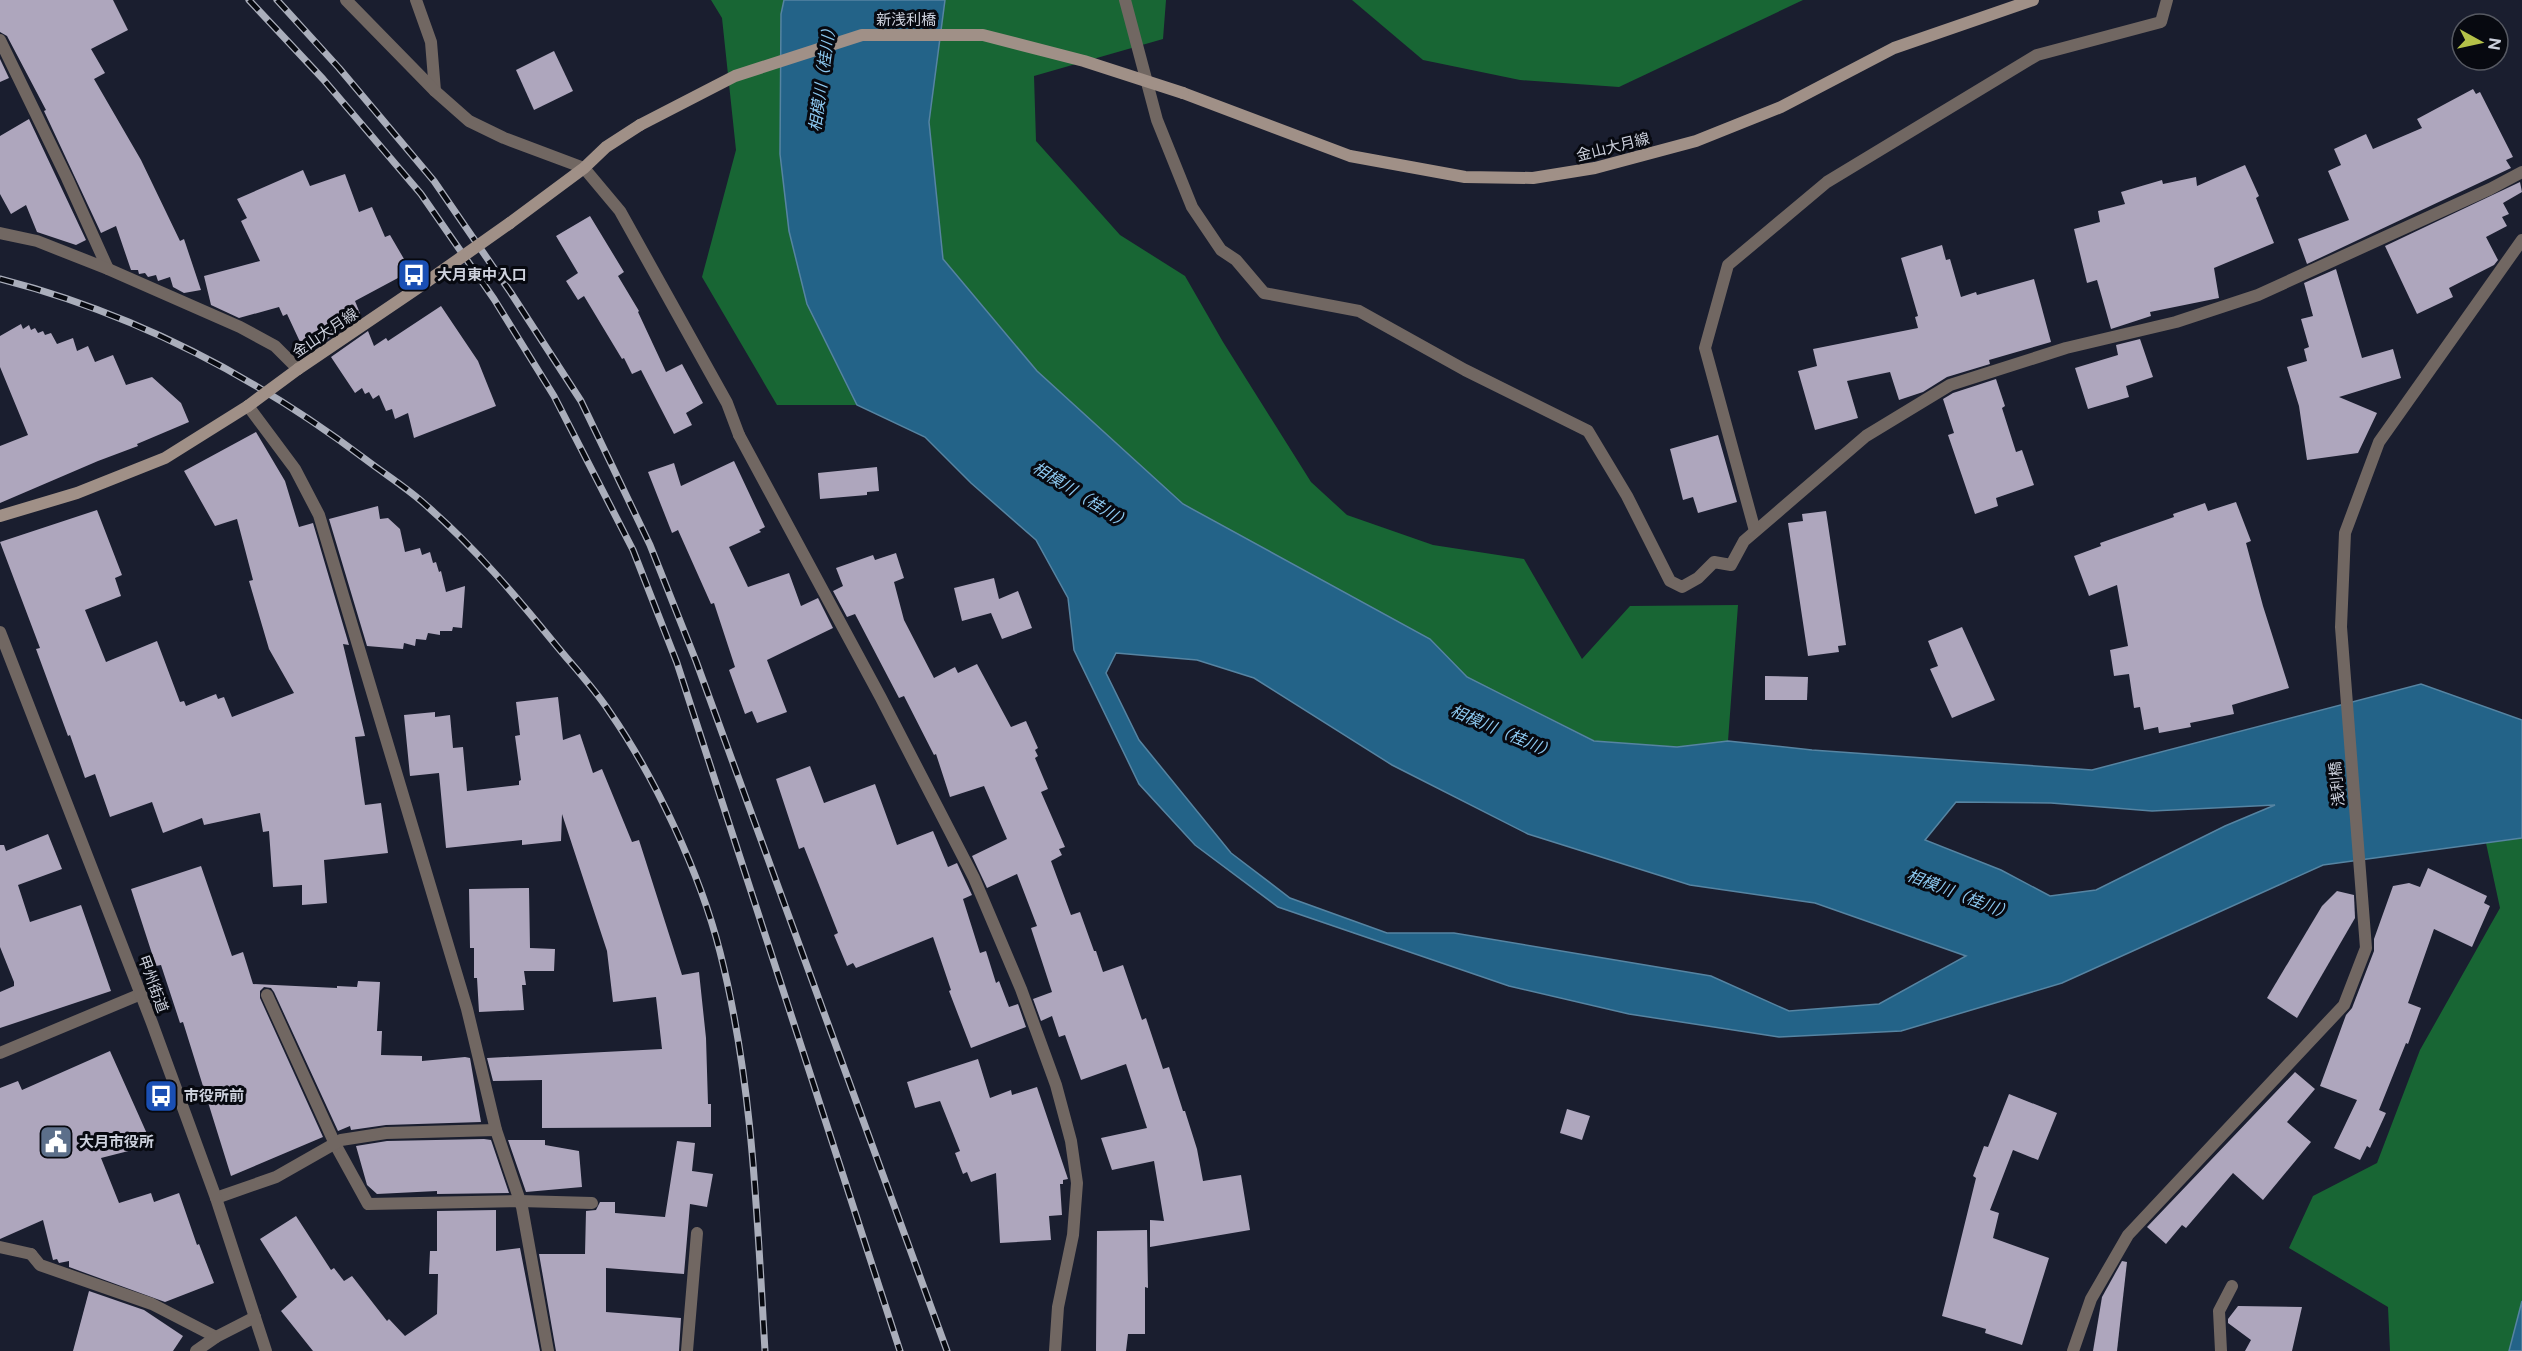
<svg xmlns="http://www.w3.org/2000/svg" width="2522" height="1351" font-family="'Public Sans','Noto Sans JP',sans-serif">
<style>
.forest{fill:#186634}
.water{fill:#236388;stroke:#5684a2;stroke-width:1.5;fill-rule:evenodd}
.building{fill:#aea6bd}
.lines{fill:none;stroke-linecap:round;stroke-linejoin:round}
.service{stroke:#716762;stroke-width:12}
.minor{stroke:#716762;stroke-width:12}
.tertiary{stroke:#716762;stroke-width:12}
.secondary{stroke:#a09087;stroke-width:12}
.rail-casing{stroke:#aaaebb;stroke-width:7}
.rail{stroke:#070910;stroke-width:4.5;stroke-dasharray:14;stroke-linecap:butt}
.secondary-bridge{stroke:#a09087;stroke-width:12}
.labels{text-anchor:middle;stroke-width:6;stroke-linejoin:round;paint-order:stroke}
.street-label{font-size:15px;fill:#cdd1dd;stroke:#070910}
.poi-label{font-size:15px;font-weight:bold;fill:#cdd1dd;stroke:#070910;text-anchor:start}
.water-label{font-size:16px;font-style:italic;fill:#8dc9f1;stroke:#070910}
</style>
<rect width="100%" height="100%" fill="#1a1e2f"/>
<!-- forest -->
<g class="forest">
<path d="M 711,0 L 784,0 L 781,14 L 807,304 L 857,405 L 777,405 L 702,277 L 736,150 L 722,18 Z"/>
<path d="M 945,0 L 1166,0 L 1163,39 L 1034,76 L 1036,141 L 1120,235 L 1185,276 L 1223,342 L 1311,482 L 1347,515 L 1433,545 L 1524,559 L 1582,659 L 1630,606 L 1738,605 L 1728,741 L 1677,747 L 1595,741 L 1467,677 L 1183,504 L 1070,403 L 1037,371 L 943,259 L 929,122 Z"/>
<path d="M 1352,0 L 1803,0 L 1619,87 L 1520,80 L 1423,60 Z"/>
<path d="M 2522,838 L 2522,1301 L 2509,1351 L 2390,1351 L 2388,1307 L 2289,1248 L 2313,1196 L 2377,1163 L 2420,1050 L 2500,908 L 2486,843 Z"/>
</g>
<!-- water -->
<g class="water">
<path d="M 784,0 L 945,0 L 929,122 L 943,259 L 1037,371 L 1183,504 L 1430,639 L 1467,677 L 1594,741 L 1677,747 L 1728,741 L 1812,750 L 2092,770 L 2421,684 L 2522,720 L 2522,838 L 2323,865 L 2062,983 L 1901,1031 L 1779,1037 L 1629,1014 L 1509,986 L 1278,907 L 1195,845 L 1139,784 L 1074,650 L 1068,598 L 1036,540 L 971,483 L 925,437 L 857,405 L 807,304 L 789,231 L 780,154 L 781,14 ZM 1116,653 L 1197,660 L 1254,678 L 1392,765 L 1528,834 L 1690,885 L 1815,903 L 1966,956 L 1879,1004 L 1789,1011 L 1711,976 L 1454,933 L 1387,933 L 1290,898 L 1231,853 L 1139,740 L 1106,673 ZM 1956,802 L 2051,803 L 2152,811 L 2275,805 L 2225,826 L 2096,890 L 2050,896 L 2001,870 L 1925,840 Z"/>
<path d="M 2522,1301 L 2522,1351 L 2509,1351 Z"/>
</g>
<!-- building -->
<g class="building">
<path d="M 0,0 L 113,0 L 128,30 L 91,49 L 105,73 L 94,79 L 141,160 L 180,241 L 184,239 L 201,290 L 184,293 L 173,287 L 170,277 L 158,281 L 156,275 L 148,277 L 145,273 L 139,274 L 138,270 L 131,270 L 116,226 L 101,233 L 44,111 L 46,110 L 7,36 L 0,32 Z"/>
<path d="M 554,51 L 573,91 L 534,110 L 516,70 Z"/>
<path d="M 0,59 L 9,78 L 0,82 Z"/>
<path d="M 2473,89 L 2476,94 L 2480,92 L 2513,157 L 2506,160 L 2511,168 L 2307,264 L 2298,239 L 2349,220 L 2328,171 L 2341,165 L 2334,149 L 2366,134 L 2373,149 L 2422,128 L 2417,119 Z"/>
<path d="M 29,119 L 86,240 L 76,245 L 37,232 L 26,205 L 11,214 L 0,194 L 0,136 Z"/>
<path d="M 2245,165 L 2259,196 L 2256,198 L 2274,243 L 2214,268 L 2219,298 L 2150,312 L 2151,316 L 2111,329 L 2097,280 L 2087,283 L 2074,229 L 2100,222 L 2098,211 L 2125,204 L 2121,192 L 2162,180 L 2163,184 L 2196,177 L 2197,186 Z"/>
<path d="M 303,170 L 310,186 L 345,174 L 359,212 L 372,207 L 385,237 L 390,235 L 411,271 L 355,301 L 361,316 L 322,343 L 318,336 L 301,344 L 287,314 L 283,316 L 279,307 L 239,318 L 211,305 L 204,276 L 260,261 L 241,221 L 247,218 L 237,199 Z"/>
<path d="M 2520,182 L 2522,192 L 2503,203 L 2509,214 L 2502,217 L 2507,226 L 2486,237 L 2498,260 L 2494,265 L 2449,288 L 2453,297 L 2417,314 L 2385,246 Z"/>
<path d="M 590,216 L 624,272 L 618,276 L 639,311 L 638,312 L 666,372 L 682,364 L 703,403 L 686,413 L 692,425 L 674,434 L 641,370 L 632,374 L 624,358 L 622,359 L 584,296 L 578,300 L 566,281 L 578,273 L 556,236 Z"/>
<path d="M 1942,245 L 1946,260 L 1950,259 L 1961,297 L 1976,292 L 1977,295 L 2034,279 L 2051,342 L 1989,360 L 1990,364 L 1947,377 L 1923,392 L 1899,400 L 1890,372 L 1847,381 L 1858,418 L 1815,430 L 1798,371 L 1817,366 L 1813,349 L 1918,328 L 1915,317 L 1918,316 L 1901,258 Z"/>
<path d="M 2336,269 L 2362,358 L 2393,349 L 2401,378 L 2339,397 L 2377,413 L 2358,453 L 2307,460 L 2299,406 L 2287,367 L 2307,361 L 2304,349 L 2309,347 L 2301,319 L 2313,316 L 2304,283 Z"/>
<path d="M 441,306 L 478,361 L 496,406 L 414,438 L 408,413 L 395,419 L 392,409 L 386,411 L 379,395 L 373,399 L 369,392 L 365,394 L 362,388 L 355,393 L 331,357 L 368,331 L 374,346 L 386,338 L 388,341 Z"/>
<path d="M 21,324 L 23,329 L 29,325 L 31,330 L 35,328 L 38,333 L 43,331 L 45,335 L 51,333 L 57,344 L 73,338 L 77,351 L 88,346 L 95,362 L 113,355 L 126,385 L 152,377 L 181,403 L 189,422 L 137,444 L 138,446 L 98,461 L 0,503 L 0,446 L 28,435 L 0,367 L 0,336 Z"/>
<path d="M 2140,339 L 2153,377 L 2126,386 L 2129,397 L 2088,409 L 2075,368 L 2118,355 L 2116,345 Z"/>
<path d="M 1996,379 L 2005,406 L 2002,408 L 2016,452 L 2022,450 L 2034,485 L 1996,498 L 1998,506 L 1975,514 L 1948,435 L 1954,433 L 1943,399 L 1953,393 Z"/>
<path d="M 256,432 L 285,481 L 299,527 L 313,523 L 349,645 L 343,644 L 365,736 L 355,737 L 365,805 L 381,803 L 388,853 L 324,860 L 327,903 L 302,905 L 302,885 L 273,887 L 269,831 L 263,832 L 260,813 L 204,825 L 202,818 L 163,833 L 152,802 L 110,817 L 95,774 L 85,778 L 70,735 L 68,736 L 36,649 L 40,648 L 0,542 L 97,510 L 122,575 L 115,578 L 121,596 L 85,610 L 106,662 L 157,641 L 180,702 L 184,701 L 186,706 L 216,694 L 218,699 L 224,697 L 232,717 L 294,693 L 269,649 L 249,581 L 253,580 L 237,519 L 215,526 L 184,471 Z"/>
<path d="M 1718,435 L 1737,502 L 1698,513 L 1693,497 L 1683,500 L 1670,449 Z"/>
<path d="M 734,461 L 765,527 L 759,530 L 761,532 L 729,547 L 748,587 L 789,573 L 801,606 L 818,598 L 833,628 L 767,660 L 787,712 L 757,723 L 752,711 L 745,714 L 729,670 L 735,667 L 714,603 L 711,604 L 678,530 L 672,533 L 648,472 L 674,463 L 681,486 Z"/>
<path d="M 877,467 L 879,491 L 867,492 L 867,495 L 820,499 L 818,473 Z"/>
<path d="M 2236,502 L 2251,541 L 2246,543 L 2263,606 L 2289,688 L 2232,705 L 2234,714 L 2190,723 L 2191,727 L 2159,733 L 2158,727 L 2144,730 L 2140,707 L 2134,708 L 2129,674 L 2114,676 L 2110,650 L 2128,646 L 2117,585 L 2089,596 L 2074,556 L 2101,546 L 2100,543 L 2174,517 L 2173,514 L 2205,503 L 2208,511 Z"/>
<path d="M 378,506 L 380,519 L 388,518 L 400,529 L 405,552 L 420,548 L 422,555 L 430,552 L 433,563 L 436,562 L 439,572 L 441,571 L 446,592 L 465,586 L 462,628 L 453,627 L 452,631 L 440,631 L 440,635 L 428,633 L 426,640 L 416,639 L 415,646 L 404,643 L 403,649 L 367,646 L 329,519 Z"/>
<path d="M 1826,511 L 1846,645 L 1838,646 L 1839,652 L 1808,656 L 1788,523 L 1803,521 L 1802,514 Z"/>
<path d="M 896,553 L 904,578 L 894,582 L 904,620 L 934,678 L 955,667 L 958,673 L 977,664 L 1011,727 L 1026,721 L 1038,748 L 1035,750 L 1038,756 L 1035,758 L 1048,789 L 1041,792 L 1065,847 L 1059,849 L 1062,855 L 1051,861 L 1071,915 L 1080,912 L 1094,951 L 1096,951 L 1103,972 L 1123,965 L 1142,1020 L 1146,1018 L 1163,1069 L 1169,1067 L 1183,1111 L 1185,1111 L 1197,1149 L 1203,1181 L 1241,1175 L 1250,1230 L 1150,1247 L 1150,1220 L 1164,1221 L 1154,1161 L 1112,1170 L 1101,1138 L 1147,1128 L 1126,1064 L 1081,1080 L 1065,1035 L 1059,1037 L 1052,1016 L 1041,1021 L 1033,999 L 1052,992 L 1031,928 L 1037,926 L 1017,874 L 987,888 L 972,856 L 1007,839 L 984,786 L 950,797 L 936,754 L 934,755 L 904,696 L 899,698 L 855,614 L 847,617 L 833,591 L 843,586 L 836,568 L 873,555 L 875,560 Z"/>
<path d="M 994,578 L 999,599 L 1018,591 L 1032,628 L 1002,639 L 991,613 L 962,621 L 954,588 Z"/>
<path d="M 1962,627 L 1995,700 L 1952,718 L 1930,669 L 1938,666 L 1928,641 Z"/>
<path d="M 1765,676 L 1808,677 L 1807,700 L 1765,700 Z"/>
<path d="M 558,697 L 563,740 L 580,734 L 593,773 L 602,769 L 632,842 L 639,840 L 682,975 L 699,972 L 706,1038 L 708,1104 L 711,1104 L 711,1127 L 542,1128 L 542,1080 L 493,1081 L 487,1058 L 662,1049 L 656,997 L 613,1002 L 607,951 L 562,814 L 561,841 L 522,845 L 522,840 L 446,848 L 439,773 L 410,776 L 404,715 L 435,712 L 435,717 L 450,715 L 453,748 L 463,747 L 467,791 L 519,785 L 519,781 L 521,780 L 515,736 L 520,735 L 516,702 Z"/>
<path d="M 810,766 L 824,803 L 875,784 L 897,845 L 933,831 L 948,867 L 957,863 L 972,895 L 963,899 L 980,953 L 986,951 L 996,983 L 999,981 L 1009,1007 L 1018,1004 L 1026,1027 L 971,1048 L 949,991 L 951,990 L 933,937 L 856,968 L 853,963 L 847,966 L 834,935 L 838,933 L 804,847 L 799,849 L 776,779 Z"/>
<path d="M 48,834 L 62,869 L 18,885 L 30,922 L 81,905 L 111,991 L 0,1028 L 0,992 L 14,986 L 14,982 L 0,947 L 0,845 L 4,845 L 6,851 Z"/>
<path d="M 201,866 L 232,956 L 243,952 L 253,984 L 337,988 L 337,986 L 357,987 L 358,981 L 380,982 L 377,1031 L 382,1031 L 381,1055 L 422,1056 L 422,1061 L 465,1057 L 470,1058 L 481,1122 L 386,1125 L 351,1130 L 350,1126 L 338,1131 L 274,992 L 271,988 L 264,987 L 260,991 L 260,998 L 323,1137 L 231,1176 L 183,1022 L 180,1023 L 161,965 L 156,966 L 131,889 Z"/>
<path d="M 2428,868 L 2487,896 L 2484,903 L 2490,906 L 2472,947 L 2434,929 L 2408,1003 L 2421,1008 L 2408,1044 L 2406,1043 L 2379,1110 L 2386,1113 L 2370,1148 L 2367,1146 L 2360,1160 L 2334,1148 L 2357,1100 L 2320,1086 L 2346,1015 L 2352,1008 L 2374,951 L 2374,939 L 2393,886 L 2409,883 L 2420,887 Z"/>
<path d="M 529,888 L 530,948 L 555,949 L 554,971 L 524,971 L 526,985 L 522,985 L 524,1010 L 479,1012 L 477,978 L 474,978 L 474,948 L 470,948 L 469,889 Z"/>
<path d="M 2337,891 L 2354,895 L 2355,918 L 2297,1018 L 2267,998 L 2322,906 Z"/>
<path d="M 110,1051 L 152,1145 L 101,1158 L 119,1203 L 151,1193 L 154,1202 L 179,1193 L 197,1245 L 199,1244 L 214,1283 L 165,1302 L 69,1267 L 69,1261 L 59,1263 L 57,1259 L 53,1260 L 43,1220 L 0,1239 L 0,1088 L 18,1081 L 22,1090 Z"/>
<path d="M 978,1059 L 990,1098 L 1011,1090 L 1012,1095 L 1037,1087 L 1068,1179 L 1063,1180 L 1063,1184 L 1060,1184 L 1062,1215 L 1049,1216 L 1051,1240 L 1000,1243 L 996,1173 L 971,1182 L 967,1172 L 963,1174 L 955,1153 L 960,1151 L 940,1101 L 915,1108 L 907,1082 Z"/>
<path d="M 2295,1072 L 2315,1089 L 2287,1122 L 2311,1142 L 2263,1200 L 2233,1173 L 2186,1228 L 2182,1225 L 2166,1244 L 2147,1227 Z"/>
<path d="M 2009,1094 L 2057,1113 L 2038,1160 L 2013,1150 L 1990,1210 L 1999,1213 L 1993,1238 L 2049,1258 L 2022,1345 L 1985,1333 L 1986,1329 L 1942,1316 L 1976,1178 L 1973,1176 L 1984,1146 L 1988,1147 Z"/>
<path d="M 1567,1109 L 1590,1116 L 1582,1140 L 1560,1133 Z"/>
<path d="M 484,1139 L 491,1140 L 509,1193 L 437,1194 L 437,1191 L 377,1194 L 367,1185 L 356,1146 L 387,1141 Z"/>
<path d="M 508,1140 L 545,1140 L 545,1145 L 579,1151 L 582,1187 L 526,1192 Z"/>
<path d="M 677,1141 L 695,1143 L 692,1171 L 713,1174 L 707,1207 L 690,1204 L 684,1274 L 606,1268 L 606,1312 L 681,1318 L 679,1351 L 556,1351 L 539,1254 L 585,1254 L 586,1211 L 596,1210 L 600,1202 L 615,1202 L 615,1213 L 665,1217 Z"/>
<path d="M 496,1210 L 496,1251 L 520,1248 L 540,1351 L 313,1351 L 281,1311 L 297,1297 L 260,1239 L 296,1216 L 331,1270 L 334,1268 L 344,1281 L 352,1276 L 387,1321 L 389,1319 L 405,1336 L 437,1314 L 438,1274 L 429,1274 L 430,1251 L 437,1251 L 437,1211 Z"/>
<path d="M 1147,1230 L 1148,1288 L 1145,1287 L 1145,1334 L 1128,1334 L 1126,1351 L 1096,1351 L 1097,1231 Z"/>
<path d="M 2122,1261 L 2127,1262 L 2117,1351 L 2093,1351 L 2102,1297 Z"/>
<path d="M 89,1291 L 144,1310 L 183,1336 L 173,1351 L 73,1351 Z"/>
<path d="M 2238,1306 L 2302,1307 L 2292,1351 L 2245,1351 L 2251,1340 L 2228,1323 L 2228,1319 Z"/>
</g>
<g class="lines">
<!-- service -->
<g class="service">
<path d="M 416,0 L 431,42 L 435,91"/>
<path d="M 1125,0 L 1157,120 L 1192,207 L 1221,250 L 1236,260 L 1264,293 L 1359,311 L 1465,370 L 1588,431 L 1627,496 L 1670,581 L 1682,587 L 1698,578 L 1714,562 L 1731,565 L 1744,541 L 1866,436 L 1950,385 L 2066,348 L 2176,322 L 2258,295 L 2490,189 L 2522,172"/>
<path d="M 0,40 L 67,178 L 108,269"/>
<path d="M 0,233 L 37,241 L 108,269 L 240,327 L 275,346 L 298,369"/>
<path d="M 267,995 L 335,1144 L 368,1204 L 520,1201 L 592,1203"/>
<path d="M 216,1198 L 276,1177 L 341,1140 L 386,1133 L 496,1130"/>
<path d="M 31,1254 L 40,1265 L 152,1304 L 216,1337"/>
<path d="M 687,1351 L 697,1233"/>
<path d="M 2221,1351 L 2219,1311 L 2232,1286"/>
</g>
<!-- minor -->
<g class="minor">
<path d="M 248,406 L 295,469 L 319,515 L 467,1009 L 496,1130 L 522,1207 L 548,1351"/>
<path d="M 739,435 L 881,698 L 974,878 L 1021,989 L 1056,1085 L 1071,1141 L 1077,1183 L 1073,1235 L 1058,1307 L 1055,1351"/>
<path d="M 1755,531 L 1705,348 L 1728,265 L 1827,182 L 2037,55 L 2161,22 L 2167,0"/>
<path d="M 0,1053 L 141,994"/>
<path d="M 0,1247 L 31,1254"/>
<path d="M 196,1351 L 216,1337 L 255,1317"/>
<path d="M 2073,1351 L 2091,1299 L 2128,1235 L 2344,1005 L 2366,948 L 2341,627 L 2345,533 L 2379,442 L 2522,240"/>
</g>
<!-- tertiary -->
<g class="tertiary">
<path d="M 346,0 L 435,91 L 469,121 L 504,138 L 584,168 L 620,211 L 727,403 L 739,435"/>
<path d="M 0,632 L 152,1023 L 216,1198 L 266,1351"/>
</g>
<!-- secondary -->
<g class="secondary">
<path d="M 1183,93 L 1350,156 L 1465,177 L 1533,178 L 1595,168 L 1696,141 L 1781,107 L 1894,48 L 2033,0"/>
<path d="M 510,223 L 584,168 L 606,147 L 640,125"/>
<path d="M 298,369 L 422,285"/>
<path d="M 0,516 L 77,493 L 165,458 L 248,406"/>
</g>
<defs>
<g id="rail">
<path d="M 249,0 L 323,79 L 421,194 L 494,299 L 554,396 L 633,550 L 677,663 L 900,1351"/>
<path d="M 277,0 L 339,68 L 434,181 L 511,293 L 581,401 L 650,545 L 696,661 L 947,1351"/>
<path d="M 0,279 C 133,313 256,377 365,459 C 386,475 409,489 428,507 C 475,548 515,595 555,644 C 573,666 593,687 609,711 C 655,777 700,873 720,952 C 753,1082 757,1217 765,1351"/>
</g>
</defs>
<!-- rail casing -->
<use href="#rail" class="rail-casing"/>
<!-- rail -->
<use href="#rail" class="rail"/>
<!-- secondary-bridge -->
<g class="secondary-bridge">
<path d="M 640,125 L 735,76 L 862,35 L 983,35 L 1084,61 L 1183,93"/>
<path d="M 422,285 L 510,223"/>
<path d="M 248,406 L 298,369"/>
</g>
</g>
<!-- icons -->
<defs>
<symbol id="bus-square" viewBox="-11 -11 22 22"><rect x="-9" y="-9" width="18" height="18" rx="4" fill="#1a4fb4" stroke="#070910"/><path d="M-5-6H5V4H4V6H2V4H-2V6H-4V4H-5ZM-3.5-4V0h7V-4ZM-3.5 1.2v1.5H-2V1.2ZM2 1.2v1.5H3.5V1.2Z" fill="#fff"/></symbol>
<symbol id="civic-square" viewBox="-11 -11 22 22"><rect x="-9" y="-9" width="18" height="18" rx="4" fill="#5c6f8a" stroke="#070910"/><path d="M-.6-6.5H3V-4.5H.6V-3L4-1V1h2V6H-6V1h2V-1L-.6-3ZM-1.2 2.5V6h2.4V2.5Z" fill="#fff"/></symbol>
</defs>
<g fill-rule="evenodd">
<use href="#bus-square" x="395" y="256" width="38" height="38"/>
<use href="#bus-square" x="142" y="1077" width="38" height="38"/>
<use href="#civic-square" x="37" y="1123" width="38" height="38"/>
</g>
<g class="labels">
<!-- street labels -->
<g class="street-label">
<text x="906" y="25">新浅利橋</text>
<text transform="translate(1613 147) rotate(-14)" y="5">金山大月線</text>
<text transform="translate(325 333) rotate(-34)" y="5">金山大月線</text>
<text transform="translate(2337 784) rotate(-95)" y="5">浅利橋</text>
<text transform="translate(153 984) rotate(70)" y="5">甲州街道</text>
</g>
<!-- poi labels -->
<g class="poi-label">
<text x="437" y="280">大月東中入口</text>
<text x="184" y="1101">市役所前</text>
<text x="79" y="1147">大月市役所</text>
</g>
<!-- water labels -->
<g class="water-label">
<text transform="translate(822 76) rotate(-82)" y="6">相模川（桂川）</text>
<text transform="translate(1082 495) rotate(32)" y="6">相模川（桂川）</text>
<text transform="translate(1503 731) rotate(23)" y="6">相模川（桂川）</text>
<text transform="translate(1960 894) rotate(21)" y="6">相模川（桂川）</text>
</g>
</g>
<!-- north arrow -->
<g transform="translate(2480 42) rotate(98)"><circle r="28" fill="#070910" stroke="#565962" stroke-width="1.5"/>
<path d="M0-4.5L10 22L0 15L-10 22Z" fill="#b5c249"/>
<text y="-9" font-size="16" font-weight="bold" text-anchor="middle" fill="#cdd1dd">N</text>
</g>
</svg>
